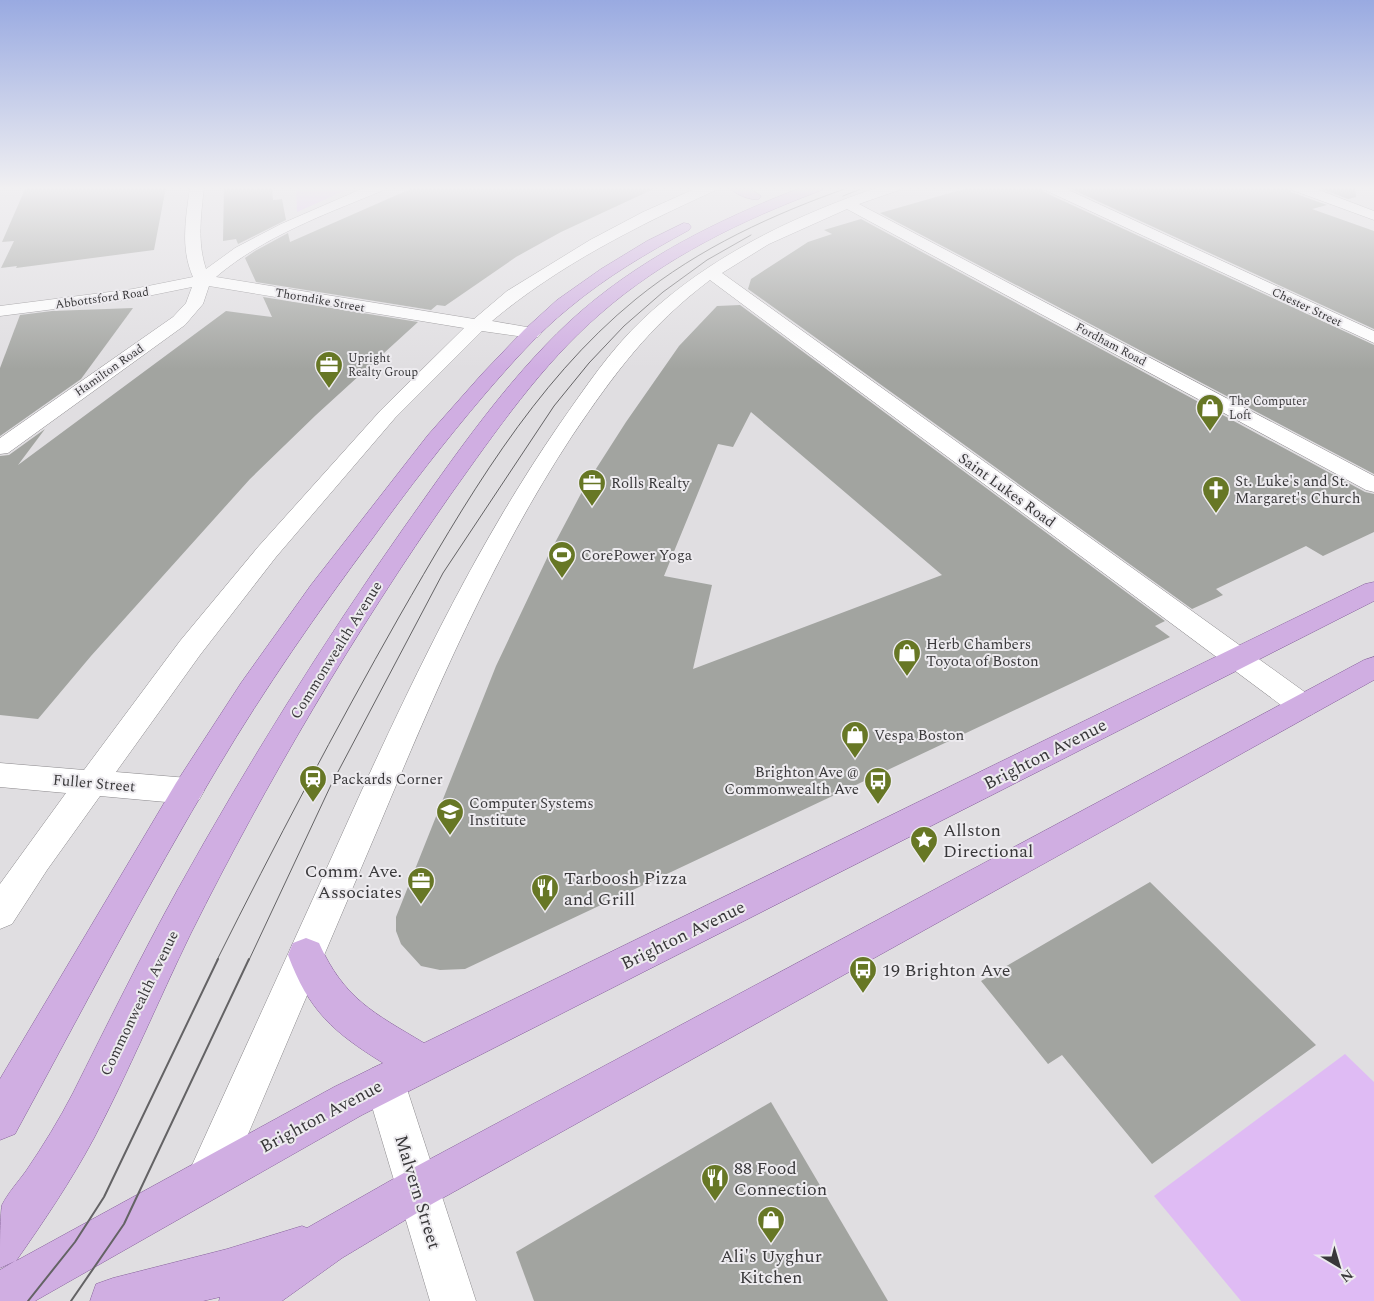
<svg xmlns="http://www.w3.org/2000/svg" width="1374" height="1301" font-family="Spectral,serif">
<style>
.green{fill:#dfbbf4}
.building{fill:#a2a4a0;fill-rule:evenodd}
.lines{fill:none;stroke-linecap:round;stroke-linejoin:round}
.minor-casing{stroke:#8b898c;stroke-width:1}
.major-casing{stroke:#86629b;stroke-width:1}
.minor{fill:#fff;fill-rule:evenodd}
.major{fill:#d0aee2;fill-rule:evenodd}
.tram-far1{stroke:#646365;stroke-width:1}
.tram{stroke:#646365;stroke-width:2}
.labels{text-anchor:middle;stroke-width:4;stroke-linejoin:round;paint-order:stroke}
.far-street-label{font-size:12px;fill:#39383a;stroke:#edebef}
.far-poi-label{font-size:12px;fill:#39383a;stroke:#edebef;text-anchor:start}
.poi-label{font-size:15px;fill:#39383a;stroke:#edebef;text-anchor:start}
.street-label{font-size:15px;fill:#39383a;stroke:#edebef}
.near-street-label{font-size:18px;fill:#39383a;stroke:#edebef}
.near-poi-label{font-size:18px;fill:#39383a;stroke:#edebef;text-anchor:start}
</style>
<rect width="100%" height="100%" fill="#e0dee1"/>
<!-- green -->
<g class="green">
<path d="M 296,187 L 353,187 L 297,212 Z"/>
<path d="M 1345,1054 L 1374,1082 L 1374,1301 L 1241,1301 L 1154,1196 Z"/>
</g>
<!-- building -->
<g class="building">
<path d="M 26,187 L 166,187 L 154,250 L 16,268 L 17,266 L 1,268 L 14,241 L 2,242 Z"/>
<path d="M 224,187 L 272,187 L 273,200 L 282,199 L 286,220 L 238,244 L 236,239 L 223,241 Z"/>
<path d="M 415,187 L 658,187 L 561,232 L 516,257 L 445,306 L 437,305 L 431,310 L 256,282 L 245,258 L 255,251 L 288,233 L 290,242 Z"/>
<path d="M 971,187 L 1041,187 L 1044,192 L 1374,345 L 1374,474 L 880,213 Z"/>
<path d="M 1067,187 L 1288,187 L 1291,192 L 1327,205 L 1312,209 L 1374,231 L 1374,329 Z"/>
<path d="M 1317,187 L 1355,187 L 1356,197 L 1348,199 Z"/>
<path d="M 861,219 L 1365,492 L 1374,494 L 1374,532 L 1323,556 L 1306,546 L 1216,589 L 1223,595 L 1192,609 L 748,289 L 751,279 L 808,242 L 832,234 L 824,230 Z"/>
<path d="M 263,297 L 418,322 L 316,415 L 250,479 L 91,656 L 38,719 L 0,715 L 0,456 L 9,455 L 45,429 L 18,465 L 226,311 L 272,317 Z"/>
<path d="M 740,305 L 1165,621 L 1155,626 L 1170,637 L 465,969 L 440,970 L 421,966 L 401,944 L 396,931 L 396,917 L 496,666 L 548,556 L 585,486 L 626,422 L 679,346 L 717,306 ZM 751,412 L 942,575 L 693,669 L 712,585 L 664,576 L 718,444 L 733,447 Z"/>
<path d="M 133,308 L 81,379 L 0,436 L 0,368 L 20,315 L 52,311 Z"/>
<path d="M 1150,882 L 1316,1045 L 1152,1164 L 1062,1055 L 1048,1064 L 981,981 Z"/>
<path d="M 771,1102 L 888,1301 L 534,1301 L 516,1252 Z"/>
</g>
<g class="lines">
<defs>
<g id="minor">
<path d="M 190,187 L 204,187 C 201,215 197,242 206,269 L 235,248 L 281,224 L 366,187 L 386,187 L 384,190 C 326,214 264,236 216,277 L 474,319 L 507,291 L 590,240 L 643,212 L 699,187 L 718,187 L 716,190 C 637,226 559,265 492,321 L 538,329 L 541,333 L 538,337 L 532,338 L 482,331 L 395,418 L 276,557 L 200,655 L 116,772 L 188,778 L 199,782 L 204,791 L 199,800 L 188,804 L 100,796 L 47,870 L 12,924 L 0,929 L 0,884 L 66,793 L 0,787 L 0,763 L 84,770 L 180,641 L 258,547 L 381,410 L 464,328 L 209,286 L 203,304 L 185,325 L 8,453 L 0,454 L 0,438 L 173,317 L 186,303 L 192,287 L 133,299 L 0,316 L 0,306 L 133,289 L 193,277 C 180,248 186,217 190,187 Z"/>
<path d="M 879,187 L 901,187 L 899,190 L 859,204 L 1374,476 L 1374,492 L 1366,490 L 847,209 L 769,244 L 722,273 L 1313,698 L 1318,706 L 1313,714 L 1303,717 L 1293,714 L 710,280 C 649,326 614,374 572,436 C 492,558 435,692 379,826 C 327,948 275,1071 223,1193 L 208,1200 L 193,1193 L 186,1178 L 193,1163 C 249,1039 306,915 362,790 C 420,664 480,540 559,425 C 585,388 610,350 643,319 C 710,256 793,216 879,187 Z"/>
<path d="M 1043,187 L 1062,187 L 1374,331 L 1374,343 L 1045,190 Z"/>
<path d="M 1290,187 L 1311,187 L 1374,211 L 1374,220 L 1292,190 Z"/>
<path d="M 385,1063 L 399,1069 L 405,1083 L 476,1301 L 430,1301 L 365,1083 L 371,1069 Z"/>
</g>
<g id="major">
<path d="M 728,187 L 747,187 L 761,196 L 759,199 C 750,201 735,194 728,187 Z"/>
<path d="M 803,187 L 824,187 L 822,190 C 742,220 665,257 600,314 C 541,365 496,431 451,494 C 354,633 267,781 191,933 C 158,1001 129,1071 94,1138 C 71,1181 44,1221 16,1261 L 334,1087 L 383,1063 C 333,1032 309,1011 288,955 L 293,943 L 306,938 L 319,943 C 344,999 374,1013 424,1043 L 1365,584 L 1374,582 L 1374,601 L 362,1115 L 35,1301 L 0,1301 L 0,1270 L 15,1261 L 0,1268 C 0,1254 0,1215 2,1205 C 8,1193 18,1182 26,1171 C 43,1146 59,1120 73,1093 C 107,1025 141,956 178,889 C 247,765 322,644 403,529 C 454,457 505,382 569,322 C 636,260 719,219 803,187 Z"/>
<path d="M 684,223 L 689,224 L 691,227 L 689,230 C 647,253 606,277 569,308 C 538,333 511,364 485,394 C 445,441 408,489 372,539 C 317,613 265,688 218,767 C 146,887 82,1011 15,1134 L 0,1140 L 0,1079 L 176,783 L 241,683 L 311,585 L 428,435 L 482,374 L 524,330 L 557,300 L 601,269 L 647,241 Z"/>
<path d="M 1374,657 L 1374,680 L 432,1204 L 342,1258 L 282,1301 L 219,1301 L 220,1297 L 203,1301 L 90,1301 L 96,1284 L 113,1278 L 227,1249 L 302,1226 L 307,1228 L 402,1174 L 1364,660 Z"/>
</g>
</defs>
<!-- minor casing -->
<use href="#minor" class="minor-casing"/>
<!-- major casing -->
<use href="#major" class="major-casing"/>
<!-- minor -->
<use href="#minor" class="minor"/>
<!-- major -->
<use href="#major" class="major"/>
<!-- tram-far1 -->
<g class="tram-far1">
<path d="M 843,196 L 866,187"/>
<path d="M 217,960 C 275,844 335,730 399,617 C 464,504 533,383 636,299 C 699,248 773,214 850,187"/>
<path d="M 249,960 L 331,785 L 443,573 L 554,406 L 589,363 L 624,326 L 663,292 L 707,260 L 751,235"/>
</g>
<!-- tram -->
<g class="tram">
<path d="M 28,1301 L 75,1242 L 104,1197 L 218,959"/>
<path d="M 71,1301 L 124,1224 L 249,959"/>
</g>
</g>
<!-- sky -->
<linearGradient id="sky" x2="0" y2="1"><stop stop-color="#99aae1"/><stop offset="0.51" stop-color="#f1f0f2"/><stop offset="1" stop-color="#f1f0f2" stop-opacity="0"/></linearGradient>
<rect width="1374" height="369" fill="url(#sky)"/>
<!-- icons -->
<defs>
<symbol id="office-pin" viewBox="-11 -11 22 30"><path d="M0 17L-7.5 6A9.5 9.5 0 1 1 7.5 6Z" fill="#677725" stroke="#edebef"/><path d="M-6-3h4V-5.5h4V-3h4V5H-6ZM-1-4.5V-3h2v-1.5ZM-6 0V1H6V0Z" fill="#fff"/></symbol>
<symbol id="shop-pin" viewBox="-11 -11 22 30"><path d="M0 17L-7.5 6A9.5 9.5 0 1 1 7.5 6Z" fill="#677725" stroke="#edebef"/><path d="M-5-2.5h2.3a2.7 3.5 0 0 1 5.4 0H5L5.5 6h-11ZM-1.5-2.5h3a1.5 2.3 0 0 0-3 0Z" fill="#fff"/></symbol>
<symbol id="church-pin" viewBox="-11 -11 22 30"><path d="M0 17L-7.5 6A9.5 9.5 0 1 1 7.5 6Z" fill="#677725" stroke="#edebef"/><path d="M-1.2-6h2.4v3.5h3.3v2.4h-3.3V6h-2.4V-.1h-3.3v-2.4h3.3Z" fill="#fff"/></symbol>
<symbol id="stadium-pin" viewBox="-11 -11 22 30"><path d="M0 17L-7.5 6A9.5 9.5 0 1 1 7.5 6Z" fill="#677725" stroke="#edebef"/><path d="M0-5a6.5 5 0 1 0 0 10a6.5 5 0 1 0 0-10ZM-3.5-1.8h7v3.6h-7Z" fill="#fff"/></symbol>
<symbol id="station-pin" viewBox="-11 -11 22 30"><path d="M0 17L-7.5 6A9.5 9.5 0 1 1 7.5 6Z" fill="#677725" stroke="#edebef"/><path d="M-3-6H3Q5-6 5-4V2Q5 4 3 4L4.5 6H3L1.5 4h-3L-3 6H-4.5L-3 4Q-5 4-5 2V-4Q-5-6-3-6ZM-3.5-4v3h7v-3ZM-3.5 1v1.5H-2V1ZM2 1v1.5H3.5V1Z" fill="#fff"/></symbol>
<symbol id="bus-pin" viewBox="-11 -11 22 30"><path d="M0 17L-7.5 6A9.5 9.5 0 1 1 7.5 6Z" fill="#677725" stroke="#edebef"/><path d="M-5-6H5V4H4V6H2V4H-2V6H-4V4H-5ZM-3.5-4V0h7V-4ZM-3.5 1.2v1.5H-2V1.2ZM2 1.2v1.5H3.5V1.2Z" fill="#fff"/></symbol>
<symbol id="university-pin" viewBox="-11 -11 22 30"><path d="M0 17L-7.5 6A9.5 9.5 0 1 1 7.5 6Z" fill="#677725" stroke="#edebef"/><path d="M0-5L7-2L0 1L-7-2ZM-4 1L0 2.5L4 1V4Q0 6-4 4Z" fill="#fff"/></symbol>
<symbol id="sight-pin" viewBox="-11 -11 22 30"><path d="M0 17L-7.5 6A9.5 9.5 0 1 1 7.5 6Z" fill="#677725" stroke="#edebef"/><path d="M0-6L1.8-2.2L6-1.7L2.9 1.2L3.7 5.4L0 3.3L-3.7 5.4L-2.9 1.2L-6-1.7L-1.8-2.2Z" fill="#fff"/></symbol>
<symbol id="restaurant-pin" viewBox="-11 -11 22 30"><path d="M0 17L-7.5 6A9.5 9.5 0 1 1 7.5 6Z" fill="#677725" stroke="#edebef"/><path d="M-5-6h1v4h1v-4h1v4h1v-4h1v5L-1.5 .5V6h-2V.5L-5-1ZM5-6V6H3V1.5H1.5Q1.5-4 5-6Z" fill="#fff"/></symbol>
</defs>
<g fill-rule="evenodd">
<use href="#office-pin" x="313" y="349" width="32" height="43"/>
<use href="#shop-pin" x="1194" y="392" width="32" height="43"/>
<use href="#office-pin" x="576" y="467" width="32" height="43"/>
<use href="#church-pin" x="1200" y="474" width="32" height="43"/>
<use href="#stadium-pin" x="546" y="539" width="32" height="43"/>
<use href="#shop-pin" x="891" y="637" width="32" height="43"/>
<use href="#shop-pin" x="839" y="719" width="32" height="43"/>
<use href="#station-pin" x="297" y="763" width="32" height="43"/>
<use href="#bus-pin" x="862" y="765" width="32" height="43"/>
<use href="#university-pin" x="434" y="796" width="32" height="43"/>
<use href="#sight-pin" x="908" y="824" width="32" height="43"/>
<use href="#office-pin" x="405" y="865" width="32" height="43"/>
<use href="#restaurant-pin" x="529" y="872" width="32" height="43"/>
<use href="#bus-pin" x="847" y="954" width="32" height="43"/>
<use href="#restaurant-pin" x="699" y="1162" width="32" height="43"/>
<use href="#shop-pin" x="755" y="1204" width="32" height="43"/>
</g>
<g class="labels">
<!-- far-street labels -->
<g class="far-street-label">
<text transform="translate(102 298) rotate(-8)" y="4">Abbottsford Road</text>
<text transform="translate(320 300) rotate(10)" y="4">Thorndike Street</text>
<text transform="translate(1307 307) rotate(25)" y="4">Chester Street</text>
<text transform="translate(1111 344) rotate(28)" y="4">Fordham Road</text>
<text transform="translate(109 370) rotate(-35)" y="4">Hamilton Road</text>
</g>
<!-- far-poi labels -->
<g class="far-poi-label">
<text x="348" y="362">Upright<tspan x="348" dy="14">Realty Group</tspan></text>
<text x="1229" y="405">The Computer<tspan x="1229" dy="14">Loft</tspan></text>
</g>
<!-- poi labels -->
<g class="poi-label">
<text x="1235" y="486">St. Luke's and St.<tspan x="1235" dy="17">Margaret's Church</tspan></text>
<text x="611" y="488">Rolls Realty</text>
<text x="581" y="560">CorePower Yoga</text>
<text x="926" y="649">Herb Chambers<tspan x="926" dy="17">Toyota of Boston</tspan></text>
<text x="874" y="740">Vespa Boston</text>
<text x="859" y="777" text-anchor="end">Brighton Ave @<tspan x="859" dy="17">Commonwealth Ave</tspan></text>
<text x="332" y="784">Packards Corner</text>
<text x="469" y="808">Computer Systems<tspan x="469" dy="17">Institute</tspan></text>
</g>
<!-- street labels -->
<g class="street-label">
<text transform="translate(1007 490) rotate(36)" y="5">Saint Lukes Road</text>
<text transform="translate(336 650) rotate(-58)" y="5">Commonwealth Avenue</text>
<text transform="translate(94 783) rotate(5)" y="5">Fuller Street</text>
<text transform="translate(139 1003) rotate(-64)" y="5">Commonwealth Avenue</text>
</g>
<!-- near-street labels -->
<g class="near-street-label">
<text transform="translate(1045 754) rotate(-27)" y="6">Brighton Avenue</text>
<text transform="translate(683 935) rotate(-26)" y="6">Brighton Avenue</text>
<text transform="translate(321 1116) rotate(-28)" y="6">Brighton Avenue</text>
<text transform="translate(418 1192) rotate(73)" y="6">Malvern Street</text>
</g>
<!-- near-poi labels -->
<g class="near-poi-label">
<text x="943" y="836">Allston<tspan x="943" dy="21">Directional</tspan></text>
<text x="402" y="877" text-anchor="end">Comm. Ave.<tspan x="402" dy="21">Associates</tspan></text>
<text x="564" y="884">Tarboosh Pizza<tspan x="564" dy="21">and Grill</tspan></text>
<text x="882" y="976">19 Brighton Ave</text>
<text x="734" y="1174">88 Food<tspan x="734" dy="21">Connection</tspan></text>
<text x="771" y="1262" text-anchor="middle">Ali's Uyghur<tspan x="771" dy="21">Kitchen</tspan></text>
</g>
</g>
<!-- north arrow -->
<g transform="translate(1339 1266) rotate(142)" stroke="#edebef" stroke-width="4" paint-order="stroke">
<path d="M0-4L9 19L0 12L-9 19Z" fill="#39383a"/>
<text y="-8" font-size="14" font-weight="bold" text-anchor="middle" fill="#39383a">N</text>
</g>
</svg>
